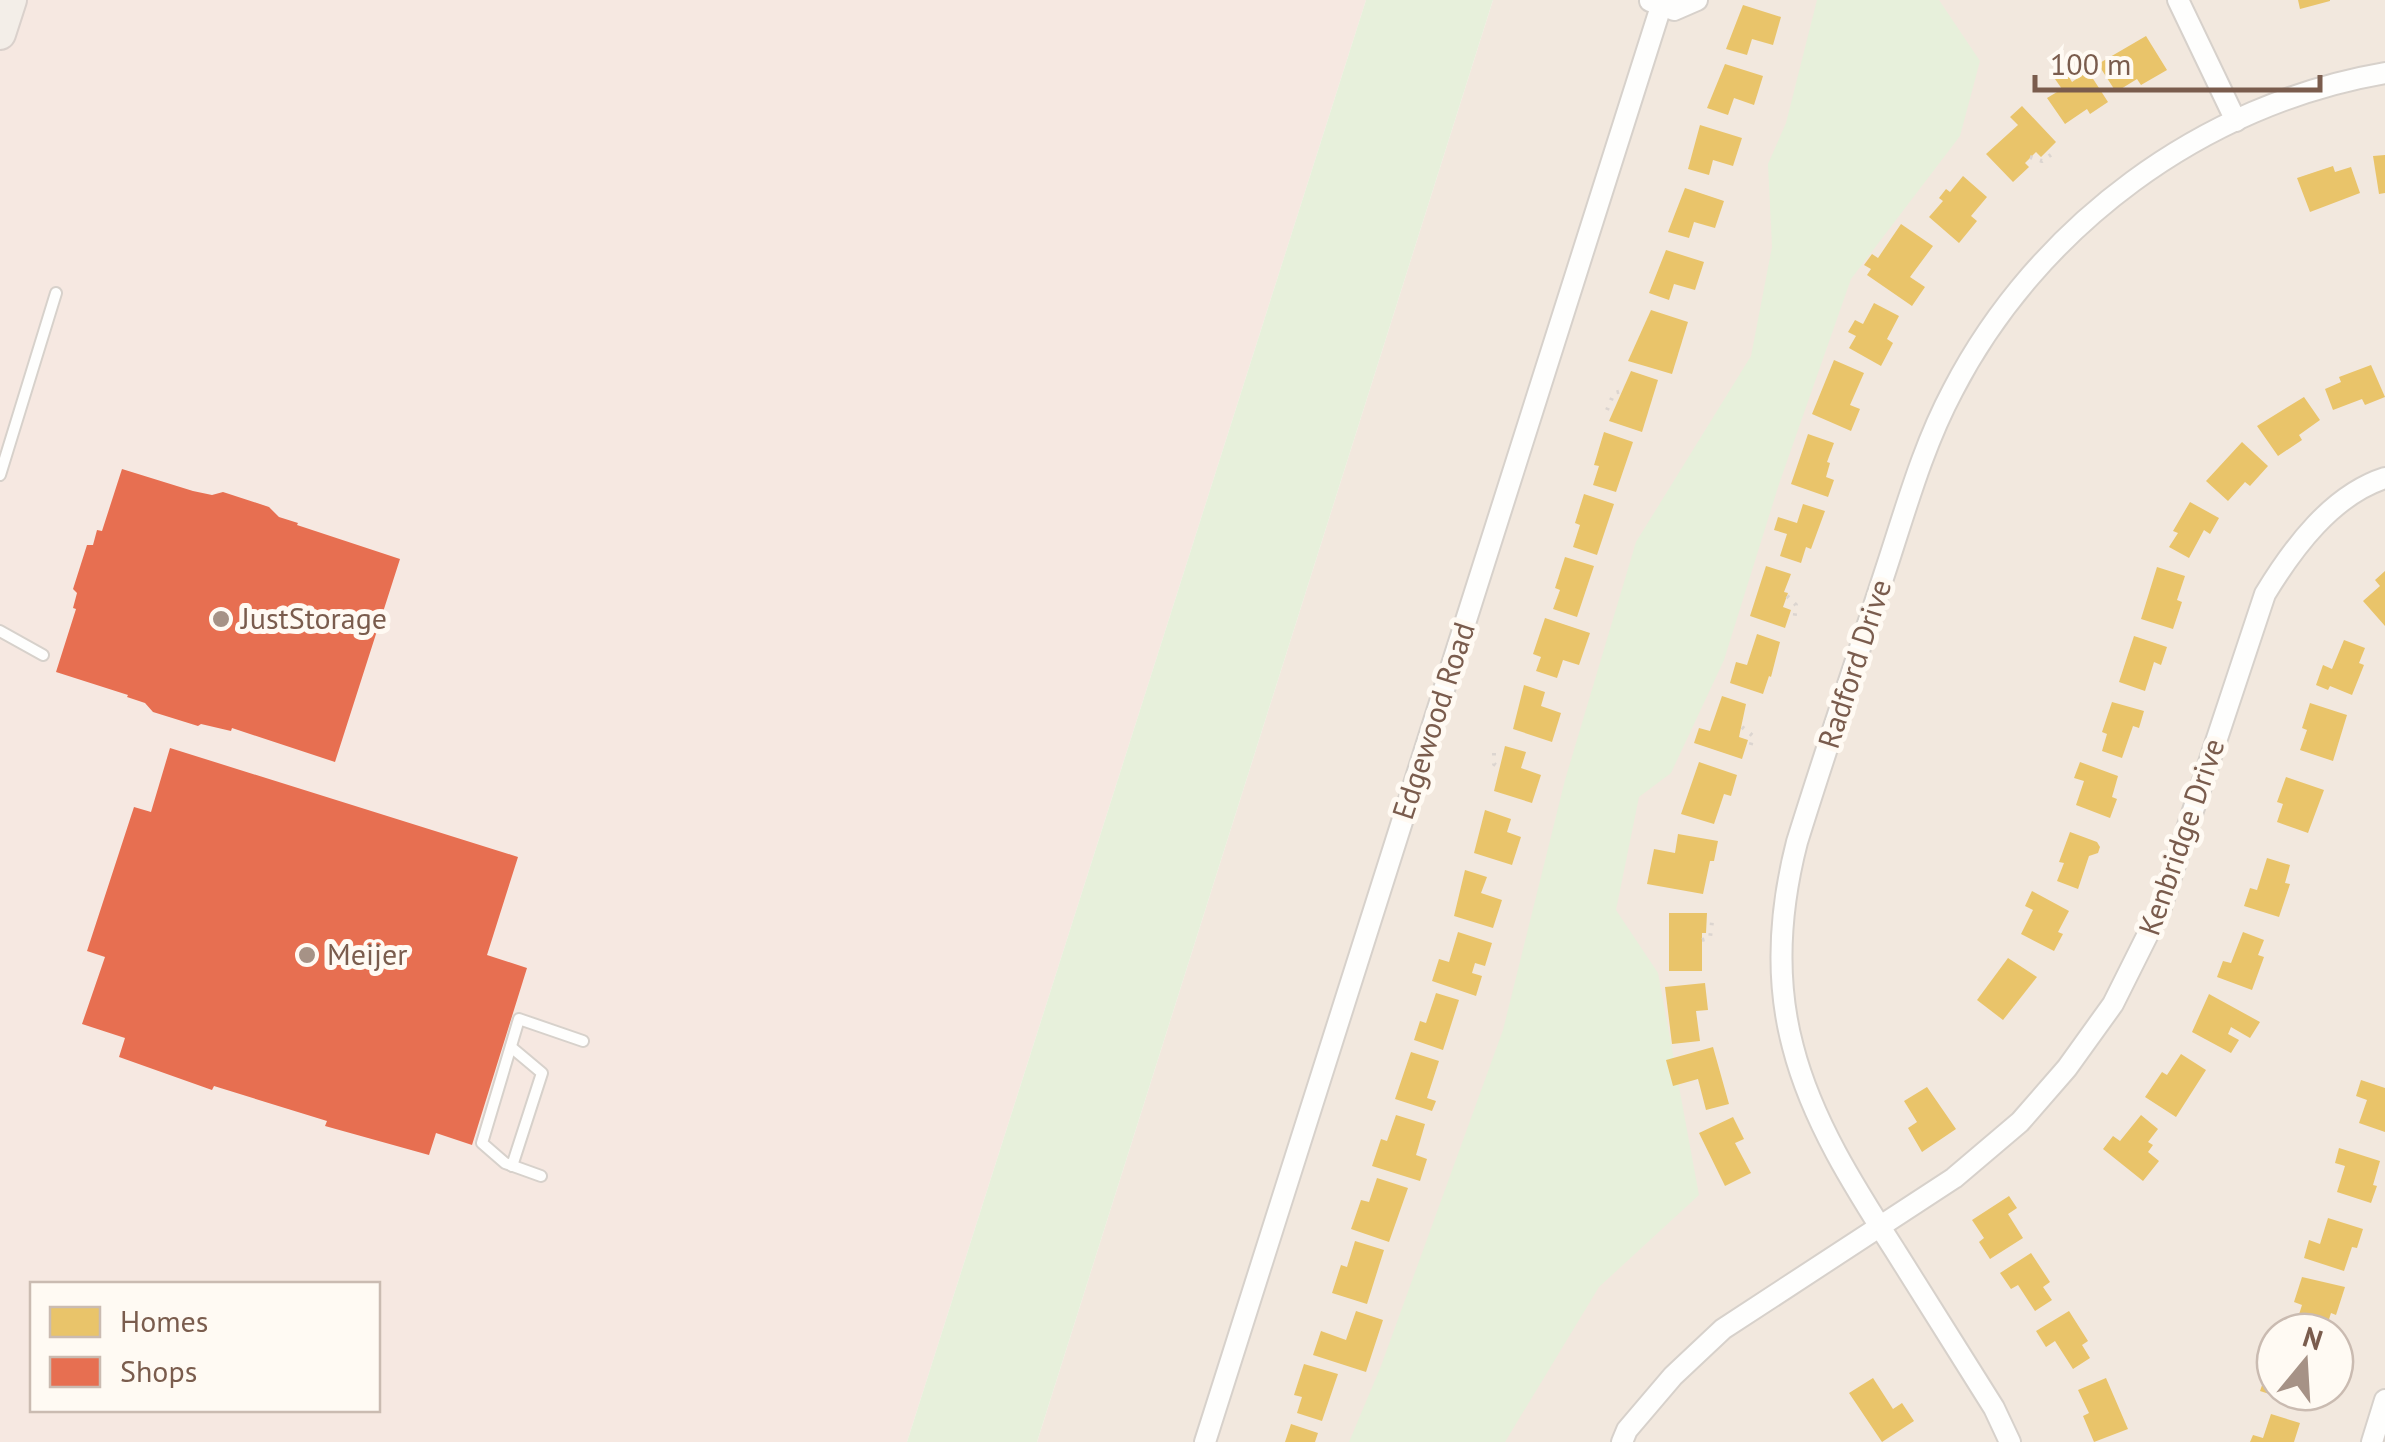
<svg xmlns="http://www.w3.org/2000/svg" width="2385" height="1442" font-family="'PT Sans',sans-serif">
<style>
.residential{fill:#f2e8de;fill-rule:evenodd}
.commercial{fill:#f6e8e1;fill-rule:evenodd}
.green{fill:#e7f0db}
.homes{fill:#e9c46a}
.shops{fill:#e76f51}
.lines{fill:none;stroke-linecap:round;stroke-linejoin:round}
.lane-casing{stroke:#d7d1cb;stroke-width:14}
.street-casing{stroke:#d7d1cb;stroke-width:24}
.primary-casing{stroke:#dad1cc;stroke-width:34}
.path{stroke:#dcd5d0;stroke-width:4;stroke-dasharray:2.5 8;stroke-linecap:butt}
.lane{stroke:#fefefd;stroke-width:10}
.street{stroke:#fefefd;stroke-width:20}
.primary{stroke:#f3eee8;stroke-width:30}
.poi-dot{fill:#a69286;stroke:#fffaf3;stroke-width:4}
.labels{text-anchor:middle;stroke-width:10;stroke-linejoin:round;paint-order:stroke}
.poi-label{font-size:30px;fill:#7a5c4d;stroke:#fffaf3;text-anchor:start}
.street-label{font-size:30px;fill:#7a5c4d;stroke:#fffaf3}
</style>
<rect width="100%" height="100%" fill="#f9f5f0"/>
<!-- residential -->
<path class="residential" d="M 1493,0 L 2385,0 L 2385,1442 L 1037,1442 ZM 2275,1332 L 2335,1332 L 2335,1392 L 2275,1392 Z"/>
<!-- commercial -->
<path class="commercial" d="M 11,0 L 1366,0 L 907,1442 L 0,1442 L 0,33 ZM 32,1284 L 378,1284 L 378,1410 L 32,1410 Z"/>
<!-- green -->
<g class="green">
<path d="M 1366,0 L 1493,0 L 1037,1442 L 907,1442 Z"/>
<path d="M 1817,0 L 1939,0 L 1980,61 L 1960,136 L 1851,279 L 1779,484 L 1724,660 L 1671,773 L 1639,797 L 1616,910 L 1658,973 L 1699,1195 L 1599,1287 L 1505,1442 L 1349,1442 L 1381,1366 L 1503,1030 L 1565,780 L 1636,542 L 1751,356 L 1772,247 L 1768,164 L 1786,123 Z"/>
</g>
<!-- homes -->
<g class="homes">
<path d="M 2298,0 L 2330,0 L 2330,1 L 2300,9 Z"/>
<path d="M 1743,5 L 1781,17 L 1773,45 L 1752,39 L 1747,55 L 1726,49 Z"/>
<path d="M 2146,36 L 2167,70 L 2141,85 L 2137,79 L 2116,92 L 2098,64 Z"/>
<path d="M 1725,64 L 1763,76 L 1754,105 L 1734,98 L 1728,115 L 1707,108 Z"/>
<path d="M 2088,71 L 2108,102 L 2090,114 L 2087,109 L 2065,124 L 2047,98 L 2062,89 L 2055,79 L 2066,72 L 2072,82 Z"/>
<path d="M 2022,106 L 2056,142 L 2041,157 L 2036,152 L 2025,163 L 2029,167 L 2013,182 L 1986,154 L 2018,125 L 2010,117 Z"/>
<path d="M 1700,125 L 1742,138 L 1733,166 L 1713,160 L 1709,175 L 1688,169 Z"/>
<path d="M 2385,155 L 2385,193 L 2379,194 L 2373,156 Z"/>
<path d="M 2333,166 L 2335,172 L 2351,167 L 2360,193 L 2310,212 L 2297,178 Z"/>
<path d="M 1963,176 L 1987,197 L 1971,216 L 1977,221 L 1959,243 L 1929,217 L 1943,201 L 1939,198 L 1946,189 L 1950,192 Z"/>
<path d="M 1685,188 L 1724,201 L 1715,228 L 1694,222 L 1689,238 L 1668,232 Z"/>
<path d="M 1901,224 L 1933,246 L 1910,277 L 1925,287 L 1912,306 L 1867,275 L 1871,269 L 1864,265 L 1872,254 L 1878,258 Z"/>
<path d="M 1666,250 L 1704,262 L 1695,290 L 1674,284 L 1669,300 L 1649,293 Z"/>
<path d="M 1874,303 L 1899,316 L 1887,339 L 1893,343 L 1881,366 L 1849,348 L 1856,336 L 1848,332 L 1855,320 L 1863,324 Z"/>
<path d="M 1651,310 L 1688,322 L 1672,374 L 1628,361 Z"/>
<path d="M 1834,360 L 1864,373 L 1850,405 L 1860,409 L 1851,431 L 1812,414 Z"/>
<path d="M 2371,365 L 2385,397 L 2365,405 L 2362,399 L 2333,410 L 2325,389 L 2341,382 L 2339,377 Z"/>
<path d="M 1631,371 L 1658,380 L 1642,432 L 1609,421 Z"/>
<path d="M 2304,397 L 2320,420 L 2299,435 L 2302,440 L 2278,456 L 2257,426 Z"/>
<path d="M 1604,432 L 1633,442 L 1616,492 L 1593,485 L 1599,466 L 1594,465 Z"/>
<path d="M 1808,434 L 1834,443 L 1827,462 L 1830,463 L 1826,477 L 1834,480 L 1828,497 L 1791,484 Z"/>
<path d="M 2242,442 L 2268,466 L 2250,486 L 2245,482 L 2228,501 L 2206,481 Z"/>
<path d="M 1584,494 L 1614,504 L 1597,555 L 1573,547 L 1580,525 L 1575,523 Z"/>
<path d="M 2190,502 L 2219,518 L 2210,534 L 2204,530 L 2189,558 L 2169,547 L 2178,533 L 2173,531 Z"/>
<path d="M 1803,504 L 1825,511 L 1811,549 L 1806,547 L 1801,563 L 1780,556 L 1787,534 L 1774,530 L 1778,517 L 1797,523 Z"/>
<path d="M 1565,557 L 1594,566 L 1577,617 L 1553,609 L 1560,590 L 1555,588 Z"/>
<path d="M 1766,566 L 1791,574 L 1784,592 L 1788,593 L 1783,607 L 1791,610 L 1785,628 L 1750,616 Z"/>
<path d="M 2157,567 L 2185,576 L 2177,600 L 2182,602 L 2173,629 L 2141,619 Z"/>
<path d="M 2385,571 L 2385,626 L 2363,601 L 2380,586 L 2375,580 Z"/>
<path d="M 1545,618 L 1590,633 L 1579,665 L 1563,660 L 1557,678 L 1536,671 L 1541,657 L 1533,654 Z"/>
<path d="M 1757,634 L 1780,642 L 1771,677 L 1769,676 L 1763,694 L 1730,683 L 1736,662 L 1747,665 Z"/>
<path d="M 2134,636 L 2167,647 L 2161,665 L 2154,662 L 2145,691 L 2119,682 Z"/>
<path d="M 2344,640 L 2365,648 L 2359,663 L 2364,665 L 2352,695 L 2330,686 L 2328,690 L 2316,685 L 2323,665 L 2332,669 Z"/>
<path d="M 1524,685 L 1545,692 L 1541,706 L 1561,713 L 1552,742 L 1513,729 Z"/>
<path d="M 1722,696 L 1746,704 L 1739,737 L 1748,740 L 1742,759 L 1694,743 L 1699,728 L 1710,731 Z"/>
<path d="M 2112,702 L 2144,711 L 2139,728 L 2133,726 L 2122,758 L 2102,751 L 2107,734 L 2102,732 Z"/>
<path d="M 2310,703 L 2347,715 L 2333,761 L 2300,750 L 2307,730 L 2302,728 Z"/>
<path d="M 1505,746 L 1526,752 L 1521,768 L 1541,775 L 1532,803 L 1494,791 Z"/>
<path d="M 1699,762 L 1737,775 L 1731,796 L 1724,794 L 1714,824 L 1681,814 Z"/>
<path d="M 2080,762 L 2118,776 L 2112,797 L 2117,799 L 2110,818 L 2076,805 L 2084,781 L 2074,778 Z"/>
<path d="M 2286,777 L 2324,790 L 2308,833 L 2277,822 L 2283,804 L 2277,802 Z"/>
<path d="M 1485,810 L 1511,819 L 1507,832 L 1521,837 L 1512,865 L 1474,853 Z"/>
<path d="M 2070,832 L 2097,842 L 2100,847 L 2098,853 L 2089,856 L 2078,889 L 2057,881 L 2064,863 L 2059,862 Z"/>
<path d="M 1678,834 L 1718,841 L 1714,861 L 1710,861 L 1703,894 L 1647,884 L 1654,849 L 1675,853 Z"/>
<path d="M 2267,858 L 2290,865 L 2285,883 L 2290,884 L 2279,917 L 2244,906 L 2250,888 L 2257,890 Z"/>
<path d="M 1465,870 L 1487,877 L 1481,893 L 1502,900 L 1493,928 L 1454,916 Z"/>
<path d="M 2032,891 L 2069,911 L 2058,932 L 2063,934 L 2054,951 L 2021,934 L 2033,910 L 2025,906 Z"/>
<path d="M 1669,913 L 1707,913 L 1706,933 L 1702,933 L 1702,971 L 1669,971 Z"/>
<path d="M 1458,932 L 1492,943 L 1485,966 L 1475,963 L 1472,973 L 1482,976 L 1476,996 L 1432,981 L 1439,959 L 1449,962 Z"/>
<path d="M 2243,932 L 2264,940 L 2258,955 L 2264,957 L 2252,990 L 2217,977 L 2223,961 L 2231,963 Z"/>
<path d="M 2008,958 L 2037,977 L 2003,1020 L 1977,1000 Z"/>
<path d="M 1705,983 L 1708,1010 L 1696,1011 L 1700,1041 L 1672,1044 L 1665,987 Z"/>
<path d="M 1436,993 L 1459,1000 L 1443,1050 L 1414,1040 L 1420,1021 L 1426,1023 Z"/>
<path d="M 2209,994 L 2260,1022 L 2250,1038 L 2231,1027 L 2228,1034 L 2239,1040 L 2231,1053 L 2192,1032 Z"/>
<path d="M 1713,1047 L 1729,1104 L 1706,1110 L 1698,1079 L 1673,1086 L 1666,1060 Z"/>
<path d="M 1411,1052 L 1439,1061 L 1427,1098 L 1436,1101 L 1432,1111 L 1395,1099 Z"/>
<path d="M 2181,1054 L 2206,1070 L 2176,1117 L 2145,1097 L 2162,1072 L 2167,1075 Z"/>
<path d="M 2361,1080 L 2385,1088 L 2385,1132 L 2359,1123 L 2367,1100 L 2356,1096 Z"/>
<path d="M 1927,1087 L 1956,1129 L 1922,1152 L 1908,1128 L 1917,1122 L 1904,1101 Z"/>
<path d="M 1396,1115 L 1425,1124 L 1416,1155 L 1427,1159 L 1420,1181 L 1372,1166 L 1381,1139 L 1387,1141 Z"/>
<path d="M 2141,1115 L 2158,1129 L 2148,1142 L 2153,1145 L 2148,1152 L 2159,1161 L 2143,1181 L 2103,1149 L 2113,1136 L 2120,1141 Z"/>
<path d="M 1733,1117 L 1744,1139 L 1735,1143 L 1751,1173 L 1725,1186 L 1699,1133 Z"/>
<path d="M 2339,1148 L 2380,1161 L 2373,1185 L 2377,1186 L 2371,1203 L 2337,1192 L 2345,1166 L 2335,1163 Z"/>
<path d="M 1377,1178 L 1408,1188 L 1389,1242 L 1351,1229 L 1361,1200 L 1369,1202 Z"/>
<path d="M 2009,1196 L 2017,1208 L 2008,1214 L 2023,1238 L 1990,1259 L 1979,1242 L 1984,1238 L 1972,1220 Z"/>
<path d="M 2328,1218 L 2363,1229 L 2357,1248 L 2352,1247 L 2344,1271 L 2304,1258 L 2309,1240 L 2320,1244 Z"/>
<path d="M 1355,1241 L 1384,1250 L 1367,1304 L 1332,1293 L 1341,1265 L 1347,1267 Z"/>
<path d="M 2031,1253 L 2050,1282 L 2043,1287 L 2052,1300 L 2035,1311 L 2018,1285 L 2011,1289 L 2000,1273 Z"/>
<path d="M 2302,1277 L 2345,1287 L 2336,1315 L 2331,1313 L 2325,1332 L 2295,1327 L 2302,1305 L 2294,1302 Z"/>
<path d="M 1356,1311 L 1383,1320 L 1366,1372 L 1313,1355 L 1321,1331 L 1346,1340 Z"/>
<path d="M 2069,1311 L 2088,1341 L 2082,1345 L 2090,1358 L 2073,1369 L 2055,1341 L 2046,1347 L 2036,1331 Z"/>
<path d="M 2275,1348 L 2275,1392 L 2305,1392 L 2301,1404 L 2260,1391 Z"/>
<path d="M 1304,1364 L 1338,1374 L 1322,1421 L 1297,1413 L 1302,1397 L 1294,1395 Z"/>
<path d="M 1873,1378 L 1893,1409 L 1902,1403 L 1914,1421 L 1882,1442 L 1849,1393 Z"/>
<path d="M 2106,1378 L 2128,1429 L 2094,1442 L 2083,1416 L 2089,1413 L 2078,1390 Z"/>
<path d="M 2271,1414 L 2300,1423 L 2294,1442 L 2250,1442 L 2253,1435 L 2263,1438 Z"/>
<path d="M 1291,1424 L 1318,1433 L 1315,1442 L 1285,1442 Z"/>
</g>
<!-- shops -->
<g class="shops">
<path d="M 122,469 L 193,491 L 212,495 L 223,492 L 269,507 L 279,517 L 298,523 L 297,525 L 400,559 L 335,762 L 232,728 L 231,731 L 201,724 L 198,726 L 153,712 L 145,703 L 127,697 L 128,695 L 56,672 L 76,609 L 73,608 L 77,593 L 73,589 L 87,545 L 93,545 L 97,530 L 102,531 Z"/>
<path d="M 170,748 L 518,857 L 487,955 L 527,968 L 472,1145 L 436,1133 L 429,1155 L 325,1126 L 327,1121 L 214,1086 L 212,1090 L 119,1057 L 125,1038 L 82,1024 L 105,957 L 87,951 L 134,807 L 151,812 Z"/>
</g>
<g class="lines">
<defs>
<g id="lane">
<path d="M 0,475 L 56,293"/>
<path d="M 0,631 L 43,655"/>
<path d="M 511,1047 L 542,1073 L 512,1166"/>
<path d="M 541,1176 L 505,1163 L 482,1143 L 519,1019 L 583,1041"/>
</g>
<g id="street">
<path d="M 2178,0 L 2236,121"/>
<path d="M 1650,1 L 1674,10 L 1697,0"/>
<path d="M 1205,1442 L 1663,0"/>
<path d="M 1622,1442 L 1627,1430 L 1673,1376 L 1723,1329 L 1954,1178 L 2020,1122 L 2067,1068 L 2113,1004 L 2160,910 L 2265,594 C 2293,548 2332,495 2385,478"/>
<path d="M 2010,1442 L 1994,1408 C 1961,1356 1929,1304 1896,1252 C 1855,1188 1812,1121 1793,1047 C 1775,980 1780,908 1797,842 C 1825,752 1855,664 1884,575 C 1905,512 1922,448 1953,390 C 2038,226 2203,104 2385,73"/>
<path d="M 2372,1442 L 2385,1400"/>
</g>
<path id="primary" d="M 0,34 L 11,0"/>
</defs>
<!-- lane casing -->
<use href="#lane" class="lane-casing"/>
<!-- street casing -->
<use href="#street" class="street-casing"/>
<!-- primary casing -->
<use href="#primary" class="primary-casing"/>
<!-- path -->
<g class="path">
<path d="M 2030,157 L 2042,161 L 2052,154"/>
<path d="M 1607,410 L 1614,393 L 1622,391"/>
<path d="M 1787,596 L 1796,605 L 1794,623"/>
<path d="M 1742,727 L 1753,736 L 1749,752"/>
<path d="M 1494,753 L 1494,764 L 1501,769"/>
<path d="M 1702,940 L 1710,938 L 1712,922"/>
</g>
<!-- lane -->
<use href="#lane" class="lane"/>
<!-- street -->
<use href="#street" class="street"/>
<!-- primary -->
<use href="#primary" class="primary"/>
</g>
<!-- markers -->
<g class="poi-dot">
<circle cx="221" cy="619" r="10"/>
<circle cx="307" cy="955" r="10"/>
</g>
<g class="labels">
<!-- poi labels -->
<g class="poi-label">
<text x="241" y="629">JustStorage</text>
<text x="327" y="965">Meijer</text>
</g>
<!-- street labels -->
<g class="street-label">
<text transform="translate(1855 664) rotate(-72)" y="10">Radford Drive</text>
<text transform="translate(1434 721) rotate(-72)" y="10">Edgewood Road</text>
<text transform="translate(2182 837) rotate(-71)" y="10">Kenbridge Drive</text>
</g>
</g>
<!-- legend -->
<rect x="30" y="1282" width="350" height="130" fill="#fffaf3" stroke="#cabbb1" stroke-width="2.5"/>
<rect x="50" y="1307" width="50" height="30" fill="#e9c46a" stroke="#cabbb1" stroke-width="2.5"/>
<text x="120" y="1332" font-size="30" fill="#7a5c4d">Homes</text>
<rect x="50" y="1357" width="50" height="30" fill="#e76f51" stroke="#cabbb1" stroke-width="2.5"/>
<text x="120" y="1382" font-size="30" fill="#7a5c4d">Shops</text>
<!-- north arrow -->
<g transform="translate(2305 1362) rotate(18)"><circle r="48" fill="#fffaf3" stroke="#cabbb1" stroke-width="2.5"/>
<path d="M0-8L18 38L0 25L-18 38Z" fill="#a69286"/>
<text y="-15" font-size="28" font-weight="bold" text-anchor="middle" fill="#7a5c4d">N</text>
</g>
<!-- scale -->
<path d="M2035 75v15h285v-15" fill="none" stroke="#7a5c4d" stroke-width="5"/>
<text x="2050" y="75" font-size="30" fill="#7a5c4d" stroke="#fffaf3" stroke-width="8" paint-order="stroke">100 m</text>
</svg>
